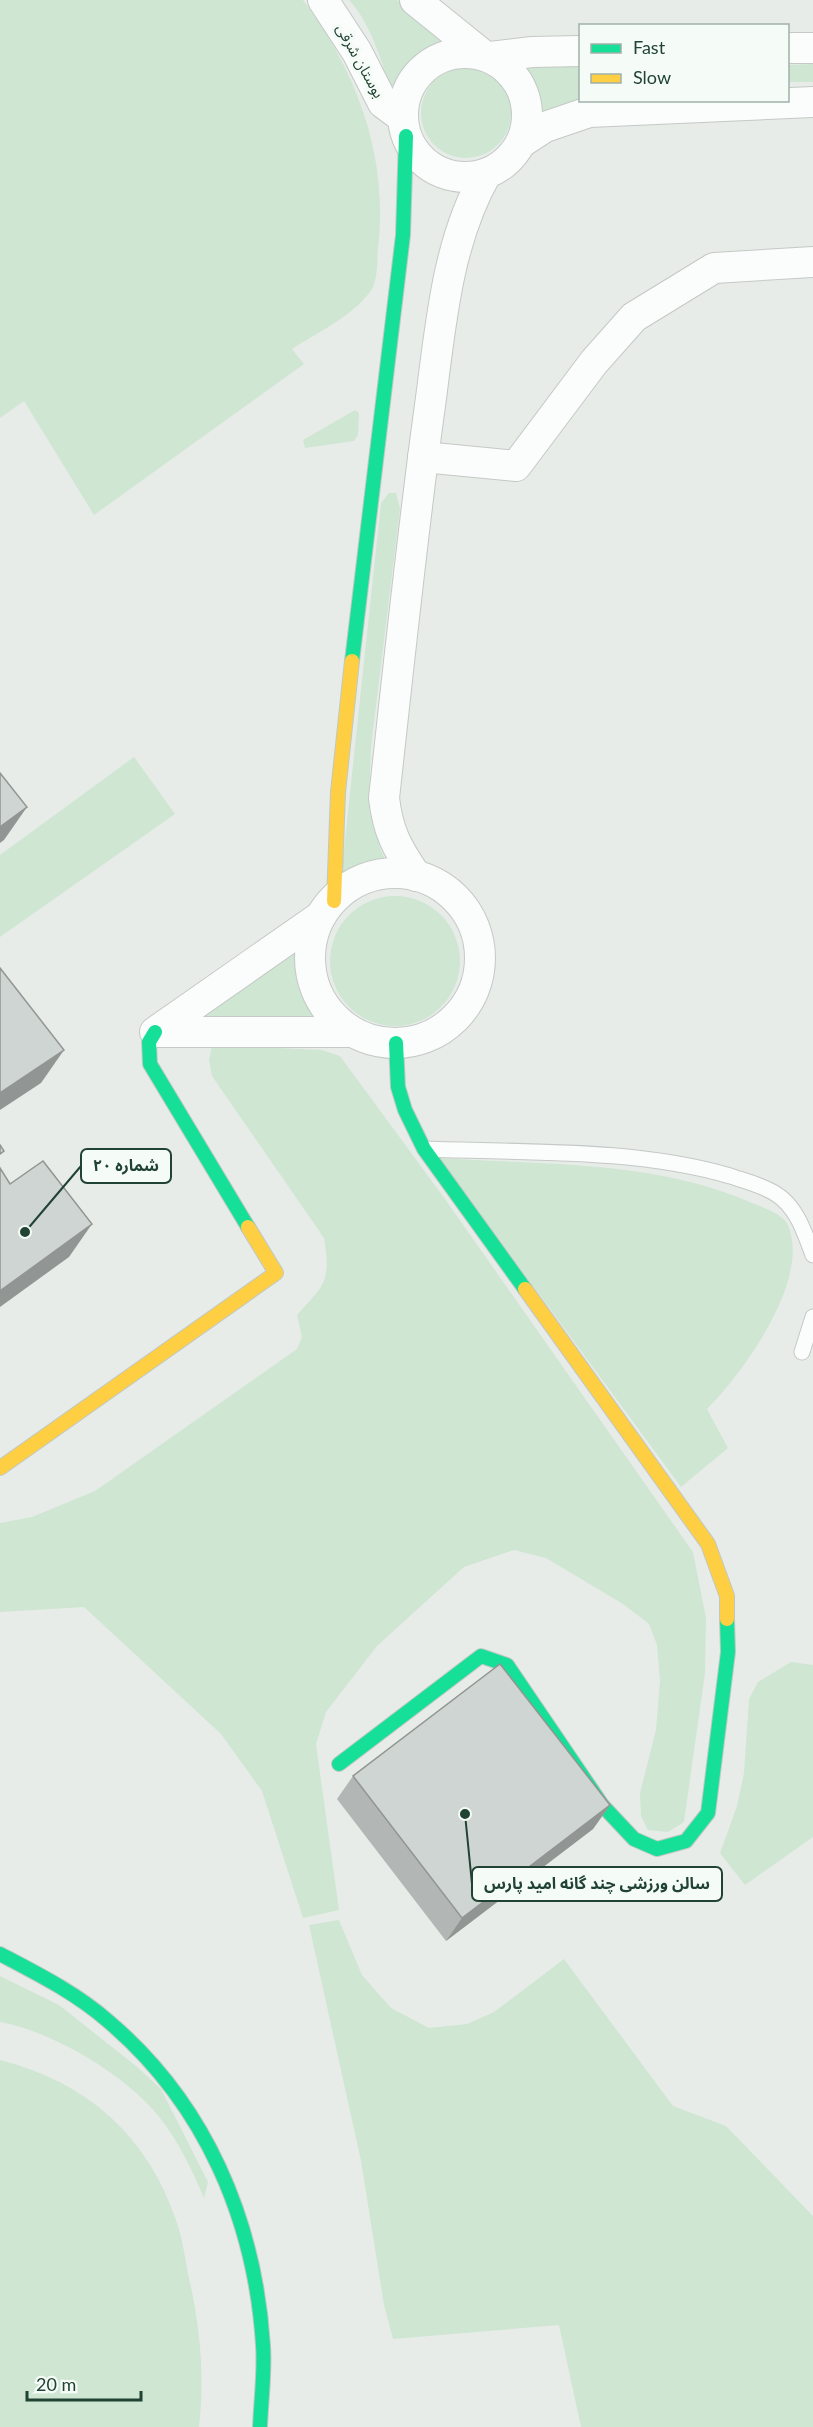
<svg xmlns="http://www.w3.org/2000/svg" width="813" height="2427" font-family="Lato,'Noto Sans Arabic',sans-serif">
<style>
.green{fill:#cfe6d2}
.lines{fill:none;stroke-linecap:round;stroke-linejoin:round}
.lane-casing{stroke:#c4c9c6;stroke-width:17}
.street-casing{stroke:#c4c9c6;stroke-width:32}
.fast-casing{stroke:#c0c8c4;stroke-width:16}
.slow-casing{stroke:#c0c8c4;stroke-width:16}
.lane{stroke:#fbfcfc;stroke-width:15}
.street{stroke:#fbfcfc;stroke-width:30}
.fast{stroke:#16e098;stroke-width:14}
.slow{stroke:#ffcf43;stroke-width:14}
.wall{fill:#b2b7b5}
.shaded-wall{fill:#919593}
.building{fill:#cfd5d2;stroke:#919593;stroke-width:1.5}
.labels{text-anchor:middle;stroke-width:6;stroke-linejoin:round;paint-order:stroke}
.street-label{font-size:15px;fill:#214334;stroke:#f5fbf7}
.leader{fill:none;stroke:#214334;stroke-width:2}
.callout-dot{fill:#214334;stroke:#f5fbf7;stroke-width:2}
.callout{fill:#f5fbf7;stroke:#214334;stroke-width:2}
.callout-label{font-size:16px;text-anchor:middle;font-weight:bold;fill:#214334}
</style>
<rect width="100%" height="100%" fill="#e7ece9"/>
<!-- green -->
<g class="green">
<path d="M 0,0 L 303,0 C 357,71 389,158 378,248 C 377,259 378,279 372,289 C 355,315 318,332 292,349 L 304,364 L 94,515 L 24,401 L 0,418 Z"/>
<path d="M 349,0 L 397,0 L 456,39 C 423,52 407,66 394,100 C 383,67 373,26 349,0 Z"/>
<path d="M 524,63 L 580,65 L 580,100 L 541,117 L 538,91 Z"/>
<path d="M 813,64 L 813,82 L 788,82 L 788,65 Z"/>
<circle cx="466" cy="113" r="45"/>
<path d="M 355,410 L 359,413 L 358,435 L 354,441 L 305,448 L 303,440 Z"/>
<path d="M 389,493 L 396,493 L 400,509 L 371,747 L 369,802 L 380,848 L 387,864 L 341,877 L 381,503 Z"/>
<path d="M 134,757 L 175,814 L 0,937 L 0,855 Z"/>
<circle cx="395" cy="961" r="65"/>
<path d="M 296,933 L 304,991 L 328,1028 L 184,1018 Z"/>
<path d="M 212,1045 L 322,1050 L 340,1056 L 445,1199 L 693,1552 L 706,1618 L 705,1673 L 684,1822 L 668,1832 L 648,1830 L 641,1816 L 640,1793 L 656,1730 L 660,1681 L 657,1645 L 649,1624 L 623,1604 L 546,1558 L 514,1550 L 464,1567 L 377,1646 L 326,1712 L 316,1744 L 339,1910 L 303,1918 L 262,1791 L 221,1734 L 84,1607 L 0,1612 L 0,1523 L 32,1517 L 95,1491 L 297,1349 L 302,1337 L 297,1315 C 325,1284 331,1282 324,1238 L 212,1076 L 209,1060 Z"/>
<path d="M 439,1158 C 542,1165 655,1160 752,1203 C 764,1208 779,1212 787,1223 C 813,1277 744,1372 707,1409 L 728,1448 L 681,1487 Z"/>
<path d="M 791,1662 L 813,1665 L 813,1837 L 745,1885 L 720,1853 L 737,1806 L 744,1773 L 749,1699 L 758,1682 Z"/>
<path d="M 339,1920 L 362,1975 L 391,2008 L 429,2028 L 467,2024 L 494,2012 L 564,1959 L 673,2106 L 726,2126 L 813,2216 L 813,2427 L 581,2427 L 559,2325 L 393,2339 L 384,2305 L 361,2161 L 309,1925 Z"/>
<path d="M 0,1976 L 59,2005 L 136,2066 L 161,2089 L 208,2182 L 204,2198 C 192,2170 179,2142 160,2118 C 128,2076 52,2031 0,2022 Z"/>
<path d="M 0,2060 C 87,2082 147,2135 176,2220 C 182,2237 185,2256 188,2274 C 200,2324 205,2375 199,2427 L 0,2427 Z"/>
</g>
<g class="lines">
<defs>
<g id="lane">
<path d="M 426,1149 C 524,1153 635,1148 730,1176 C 745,1181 762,1185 776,1194 C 797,1207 805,1234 813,1255"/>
<path d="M 802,1352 L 813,1317"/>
</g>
<g id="street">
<path d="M 323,0 L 357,52 L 383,103 L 402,117"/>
<path d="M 415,0 L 483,55"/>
<path d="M 788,48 L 813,48"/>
<circle cx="465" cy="115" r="62"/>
<path d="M 490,57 L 532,52 L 580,51"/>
<path d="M 522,142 L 545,127 L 589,112 L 813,102"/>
<path d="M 423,457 L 516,466 L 594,362 L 634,317 L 714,268 L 813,262"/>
<circle cx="395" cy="958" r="85"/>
<path d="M 416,876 C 397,848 388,832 384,798 C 398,672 411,546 428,420 C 440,337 444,248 486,174"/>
<path d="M 321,916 L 155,1032 L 352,1032"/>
</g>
<g id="fast">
<path d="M 352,661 L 403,235 L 406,136"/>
<path d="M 155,1032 L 149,1042 L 150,1064 L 248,1227"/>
<path d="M 396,1043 L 398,1087 L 405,1110 L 424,1149 L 525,1289"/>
<path d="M 339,1764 L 481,1656 L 507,1665 L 602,1805 L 634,1839 L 657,1849 L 686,1841 L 708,1813 L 728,1652 L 727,1619"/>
<path d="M 0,1954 C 38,1974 76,1993 108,2021 C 205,2103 255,2220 263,2345 C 265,2372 261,2400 260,2427"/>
</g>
<g id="slow">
<path d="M 334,901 L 338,792 L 352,661"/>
<path d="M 525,1289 L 708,1544 L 727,1596 L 727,1619"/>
<path d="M 0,1468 L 276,1273 L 248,1227"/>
</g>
</defs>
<!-- lane casing -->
<use href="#lane" class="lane-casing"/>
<!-- street casing -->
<use href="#street" class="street-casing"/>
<!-- fast casing -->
<use href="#fast" class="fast-casing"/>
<!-- slow casing -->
<use href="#slow" class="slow-casing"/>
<!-- lane -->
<use href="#lane" class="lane"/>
<!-- street -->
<use href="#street" class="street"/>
<!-- fast -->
<use href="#fast" class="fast"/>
<!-- slow -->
<use href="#slow" class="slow"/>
</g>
<!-- wall -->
<path class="wall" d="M 353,1776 L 610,1805 L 593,1829 L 446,1941 L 337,1799 Z"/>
<!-- shaded-wall -->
<g class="shaded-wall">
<path d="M 27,807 L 4,840 L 0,843 L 0,827 Z"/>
<path d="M 64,1050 L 41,1083 L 0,1110 L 0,1093 Z"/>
<path d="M 92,1224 L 69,1257 L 0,1307 L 0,1291 Z"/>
<path d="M 610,1805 L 593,1829 L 446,1941 L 462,1918 Z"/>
</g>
<!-- building -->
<g class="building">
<path d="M 0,773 L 27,807 L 0,827 Z"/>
<path d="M 0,968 L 64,1050 L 0,1093 Z"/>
<path d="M 0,1145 L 4,1151 L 0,1154 Z"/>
<path d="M 43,1161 L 92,1224 L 0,1291 L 0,1168 L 10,1184 Z"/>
<path d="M 500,1664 L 610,1805 L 462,1918 L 353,1776 Z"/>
</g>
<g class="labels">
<!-- street labels -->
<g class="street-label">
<text transform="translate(360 61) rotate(61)" y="5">بوستان شرقی</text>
</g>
</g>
<!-- callouts -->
<path class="leader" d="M25 1232L81 1166M465 1814L472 1884"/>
<g class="callout-dot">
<circle cx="25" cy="1232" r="6"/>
<circle cx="465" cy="1814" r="6"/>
</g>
<g class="callout">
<rect x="81" y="1149" width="90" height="34" rx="6"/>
<rect x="472" y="1867" width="250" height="34" rx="6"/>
</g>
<g class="callout-label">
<text x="126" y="1171">شماره ۲۰</text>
<text x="597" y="1889">سالن ورزشی چند گانه امید پارس</text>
</g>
<!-- legend -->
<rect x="579" y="24" width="210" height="78" fill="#f5fbf7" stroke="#a0b1a9" stroke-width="1.5"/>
<rect x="591" y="44" width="30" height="9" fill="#16e098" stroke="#a0b1a9" stroke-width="1.5"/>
<text x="633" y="54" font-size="18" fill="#214334">Fast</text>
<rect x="591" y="74" width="30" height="9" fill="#ffcf43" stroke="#a0b1a9" stroke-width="1.5"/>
<text x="633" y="84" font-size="18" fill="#214334">Slow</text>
<!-- scale -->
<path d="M27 2391v9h114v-9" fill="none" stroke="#214334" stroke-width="3"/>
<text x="36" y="2391" font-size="18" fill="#214334" stroke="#f5fbf7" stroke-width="4.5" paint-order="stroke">20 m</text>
</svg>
